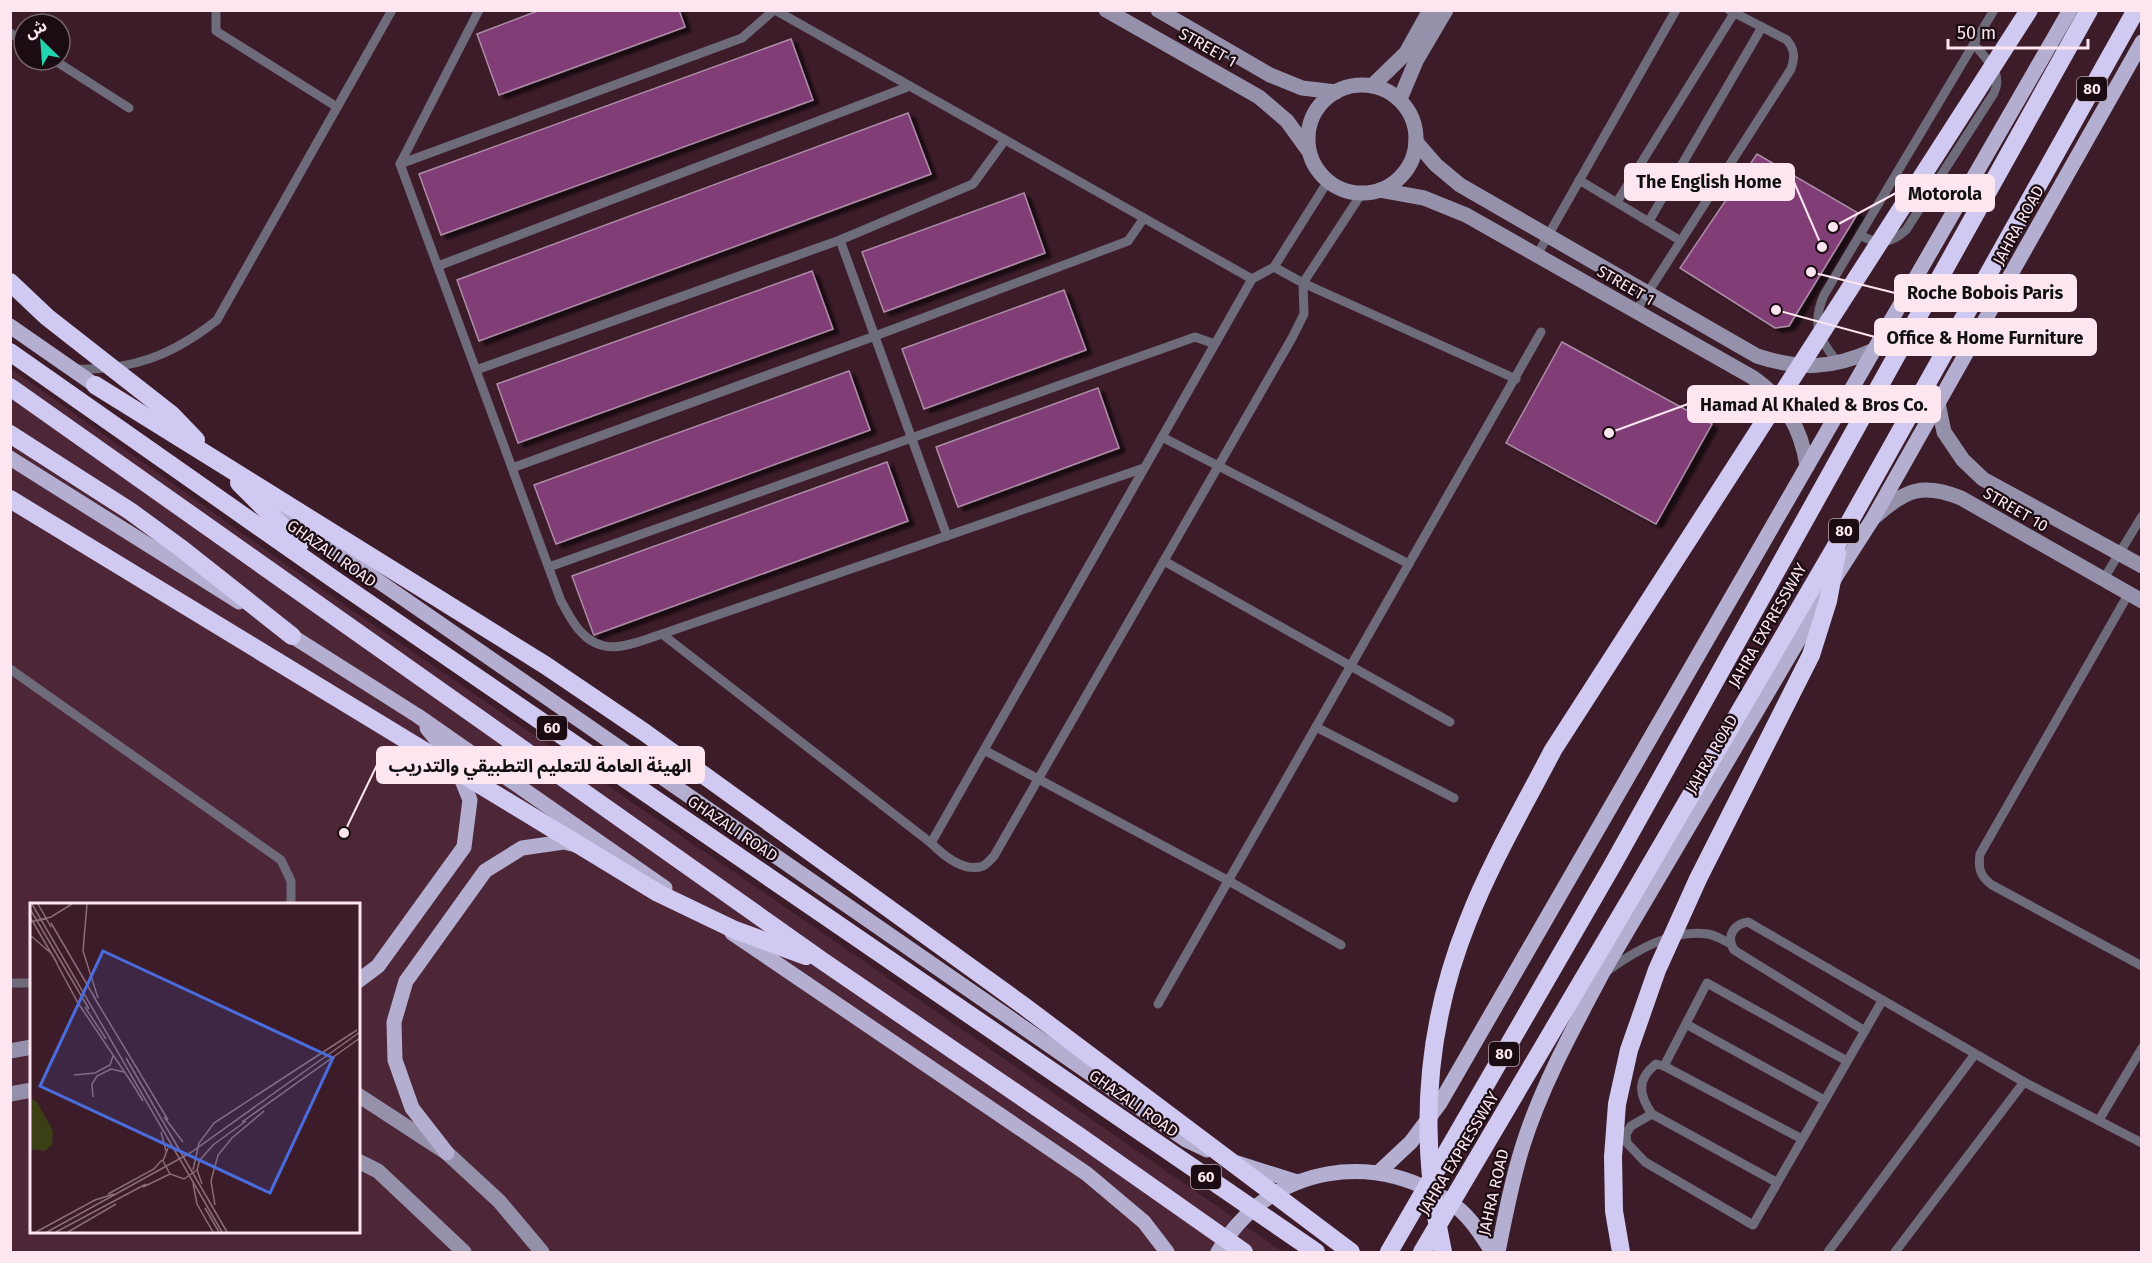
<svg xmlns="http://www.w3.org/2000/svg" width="2152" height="1263" font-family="'Fira Sans','Noto Sans Arabic',sans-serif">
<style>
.built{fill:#4d2638;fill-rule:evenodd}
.building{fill:#803c76;stroke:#ae8ca7;stroke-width:1.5;filter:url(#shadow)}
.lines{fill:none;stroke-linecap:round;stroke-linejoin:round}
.lane{stroke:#6e6b7b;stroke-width:9}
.secondary{stroke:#9691ab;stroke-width:15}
.primary{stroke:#b4afd0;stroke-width:15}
.highway{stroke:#d0c9f1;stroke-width:18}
.labels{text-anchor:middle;stroke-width:4.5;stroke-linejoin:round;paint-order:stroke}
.shield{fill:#1a0c12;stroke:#b9a5ad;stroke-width:1.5}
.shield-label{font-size:15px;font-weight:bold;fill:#fde6ef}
.street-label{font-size:16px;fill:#fde6ef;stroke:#1a0c12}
.inset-road{fill:none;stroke:#8a6d79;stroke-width:1.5}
.view{fill:#4a6cdd;fill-opacity:0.15;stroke:#4a6cdd;stroke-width:3}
.inset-edge{fill:none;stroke:#fde6ef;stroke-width:3}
.leader{fill:none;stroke:#fde6ef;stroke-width:2}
.callout-dot{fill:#fde6ef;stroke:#1a0c12;stroke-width:2}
.callout{fill:#fde6ef;stroke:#fde6ef;stroke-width:2}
.callout-label{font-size:18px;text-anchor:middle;font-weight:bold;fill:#111}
</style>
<defs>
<filter id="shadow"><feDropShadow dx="6" dy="4" stdDeviation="1.5" flood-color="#0009"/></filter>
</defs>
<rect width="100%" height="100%" fill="#3d1c2a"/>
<!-- built -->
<path class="built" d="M 10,368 L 308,580 L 830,938 L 1283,1252 L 11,1252 ZM 32,904 L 358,904 L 358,1232 L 32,1232 Z"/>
<!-- building -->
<g class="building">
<path d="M 540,10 L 679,10 L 685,27 L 499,95 L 477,34 Z"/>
<path d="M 791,39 L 813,100 L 441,235 L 419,174 Z"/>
<path d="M 908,113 L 931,174 L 479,341 L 457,280 Z"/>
<path d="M 1757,154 L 1858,213 L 1789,326 L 1775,328 L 1680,268 Z"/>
<path d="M 1024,193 L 1045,253 L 884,312 L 862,252 Z"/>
<path d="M 812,271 L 833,329 L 518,443 L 497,384 Z"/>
<path d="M 1064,290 L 1086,350 L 924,409 L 902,349 Z"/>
<path d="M 1562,342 L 1712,424 L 1656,524 L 1506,443 Z"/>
<path d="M 849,371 L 870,430 L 556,544 L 534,485 Z"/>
<path d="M 1098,388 L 1119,448 L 958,507 L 936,447 Z"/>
<path d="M 887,462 L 908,521 L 594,635 L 593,633 L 572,576 Z"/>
</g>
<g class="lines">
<!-- lane -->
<g class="lane">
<path d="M 216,10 L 216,31 L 337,107"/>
<path d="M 479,10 L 400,164 L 561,601 C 567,611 573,625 582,633 C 605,658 634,643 662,634 L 1144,468"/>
<path d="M 775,10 L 1252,279"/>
<path d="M 10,33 L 24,41"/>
<path d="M 54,60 L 129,108"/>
<path d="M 400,164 L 742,38 L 774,10"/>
<path d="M 1579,180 L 1681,241"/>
<path d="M 1617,202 L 1736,10"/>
<path d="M 1649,221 L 1762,27"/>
<path d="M 1860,235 C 1877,245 1891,244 1906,230 L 1994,93 C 2004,73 1986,59 1974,44"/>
<path d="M 840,240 L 947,536"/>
<path d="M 1537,255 L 1676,10"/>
<path d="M 438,266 L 910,86"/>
<path d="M 1274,267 L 1303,283 L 1516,379"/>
<path d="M 1636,311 L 1791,69 C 1795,57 1795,50 1787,40 L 1729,10"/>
<path d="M 1838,363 C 1819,339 1811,325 1824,295 L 1994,10"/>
<path d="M 74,369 C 132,371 173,355 217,320 L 392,10"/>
<path d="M 476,370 L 840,240 L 973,184 L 1005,140"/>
<path d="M 1162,437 L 1409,564"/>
<path d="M 512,468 L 875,336 L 1128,241 L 1144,218"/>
<path d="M 1164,561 L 1450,722"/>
<path d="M 549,567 L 1195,337 L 1215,344"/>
<path d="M 2103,580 L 2142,516"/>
<path d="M 2129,593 L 1980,854 C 1978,869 1980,876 1992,885 L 2142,966"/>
<path d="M 662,634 L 931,843 C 943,855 964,873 983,866 C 987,864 991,859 994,856 L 1292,338 L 1304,314 L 1303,283 L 1362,193"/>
<path d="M 10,669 L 281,860 L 291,881 L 291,904"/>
<path d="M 1316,727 L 1454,798"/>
<path d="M 984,750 L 1229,881 L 1341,945"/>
<path d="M 931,843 L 1252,279 L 1274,267 L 1328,181"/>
<path d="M 1607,971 C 1635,951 1671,929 1708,934 C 1715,935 1723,940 1729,943"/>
<path d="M 10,983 L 32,983"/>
<path d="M 1158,1004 L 1541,332"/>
<path d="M 1686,1024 L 1824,1100"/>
<path d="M 1865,1031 L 1734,950 C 1726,937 1733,924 1748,922 L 2024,1082 L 2142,1143"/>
<path d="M 1664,1066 L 1707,983 L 1847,1061"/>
<path d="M 1652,1114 L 1631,1126 L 1626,1134 L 1627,1143 L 1645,1162 L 1753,1225 L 1882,1001"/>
<path d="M 2099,1120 L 2142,1048"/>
<path d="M 1776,1182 L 1652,1114 C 1639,1095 1636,1080 1656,1064 L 1664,1066 L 1802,1139"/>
<path d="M 1828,1252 L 1975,1054"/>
<path d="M 1895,1252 L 2024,1082"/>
</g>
<!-- secondary -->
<g class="secondary">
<path d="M 1106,10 L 1259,97 L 1287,121 L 1308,150"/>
<path d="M 1158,10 L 1270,75 L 1302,88 L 1336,92"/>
<circle cx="1362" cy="139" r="54"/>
<path d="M 1372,86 L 1406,53 L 1430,10"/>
<path d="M 1400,99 L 1416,61 L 1446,10"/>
<path d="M 1416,142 L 1436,165 L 1460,185 L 1757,356 C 1800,370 1832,369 1874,350"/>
<path d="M 1380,190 L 1424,198 L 1466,215 L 1752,377 C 1784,399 1801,427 1807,466"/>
<path d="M 1938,403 L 1944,432 L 1963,460 L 1983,479 L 2142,566"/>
<path d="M 1876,516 C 1906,489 1923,483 1961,498 L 2142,601"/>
<path d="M 10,1051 L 32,1047"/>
<path d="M 10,1094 L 32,1090"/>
<path d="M 358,1095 L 447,1153 L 499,1201 L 542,1252"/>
<path d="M 358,1161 L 378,1171 L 464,1252"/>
</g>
<!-- primary -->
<g class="primary">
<path d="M 10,326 L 105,392"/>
<path d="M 10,458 L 239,602"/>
<path d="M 270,506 L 1186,1140 L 1207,1150"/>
<path d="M 284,631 L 418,716 L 665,888"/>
<path d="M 732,933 L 1087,1174 L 1144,1222 L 1167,1252"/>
<path d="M 358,981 L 378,966 L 464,847 L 470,800 L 455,763 L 427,728"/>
<path d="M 447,1153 L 412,1108 L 395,1060 L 394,1022 L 406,981 L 485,871 L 522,848 L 564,842 L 576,845"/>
<path d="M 1237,1163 L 1297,1182"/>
<path d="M 1379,1172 L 1411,1142 L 1440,1103 L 2070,10"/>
<path d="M 1218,1252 C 1268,1164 1381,1146 1459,1209 C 1473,1221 1483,1237 1492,1252"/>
<path d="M 1498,1252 C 1505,1216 1512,1180 1523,1145 C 1542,1085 1573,1029 1602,974 L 1838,573 L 1872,520 L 2142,42"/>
</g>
<!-- highway -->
<g class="highway">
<path d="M 10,282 L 47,317 L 171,414 L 196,440"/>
<path d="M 10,352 L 332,578 L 1316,1252"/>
<path d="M 95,385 L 545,665 L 644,732 L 1024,1006 L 1351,1252"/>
<path d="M 10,387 L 824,962 L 1079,1136 L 1244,1252"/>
<path d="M 10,434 L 130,511 L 182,549 L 292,636"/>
<path d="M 239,483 L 300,544"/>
<path d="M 10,499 L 658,893 L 735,930 L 806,956"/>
<path d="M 1389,1252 L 1612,866 L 2089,10"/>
<path d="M 1422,1252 L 1635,891 L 1840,539 L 2136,10"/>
<path d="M 1443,1252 C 1418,1140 1425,1028 1468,921 C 1491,862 1524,806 1553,750 L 2029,10"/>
<path d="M 1621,1252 L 1614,1211 L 1613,1157 L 1617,1104 L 1629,1050 L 1657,970 L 1698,879 L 1811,655 L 1828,601 L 1837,553"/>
</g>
</g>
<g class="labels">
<!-- shield labels -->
<g class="shield">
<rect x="2077" y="77" width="30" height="24" rx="4.5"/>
<rect x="1829" y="519" width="30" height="24" rx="4.5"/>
<rect x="537" y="716" width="30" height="24" rx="4.5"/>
<rect x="1489" y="1042" width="30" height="24" rx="4.5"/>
<rect x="1191" y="1165" width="30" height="24" rx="4.5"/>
</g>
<g class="shield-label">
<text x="2092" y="94">80</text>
<text x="1844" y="536">80</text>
<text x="552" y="733">60</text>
<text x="1504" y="1059">80</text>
<text x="1206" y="1182">60</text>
</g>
<!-- street labels -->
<g class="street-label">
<text transform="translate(1208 47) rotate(29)" y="6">STREET 1</text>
<text transform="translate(2018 225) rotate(-61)" y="6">JAHRA ROAD</text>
<text transform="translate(1626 285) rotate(30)" y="6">STREET 1</text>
<text transform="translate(2016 509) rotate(30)" y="6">STREET 10</text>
<text transform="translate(332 553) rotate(35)" y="6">GHAZALI ROAD</text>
<text transform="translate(1767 625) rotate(-60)" y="6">JAHRA EXPRESSWAY</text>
<text transform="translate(1711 754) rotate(-60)" y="6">JAHRA ROAD</text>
<text transform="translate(733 828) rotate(34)" y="6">GHAZALI ROAD</text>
<text transform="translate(1134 1103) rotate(35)" y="6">GHAZALI ROAD</text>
<text transform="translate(1458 1153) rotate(-59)" y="6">JAHRA EXPRESSWAY</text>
<text transform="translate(1493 1192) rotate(-77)" y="6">JAHRA ROAD</text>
</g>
</g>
<!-- overview -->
<g transform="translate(30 903)">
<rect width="330" height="330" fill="#3d1c2a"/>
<path d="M 0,195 L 7,199 L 23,228 L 22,242 L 15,248 L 0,246 Z" fill="#3b3f14"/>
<path class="inset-road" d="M 2,1 L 192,329M 8,1 L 21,24M 57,1 L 53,48 L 68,95M 0,6 L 59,106M 0,14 L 27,60M 0,19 L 21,14 L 42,1M 21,20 L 66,97M 0,32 L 22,51M 26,59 L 48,100 L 104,183M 64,94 L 138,217M 55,104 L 76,136M 96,155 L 197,329M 44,172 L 65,170 L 80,162 L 83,153M 102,180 L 113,198M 63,194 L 62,181 L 67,173 L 81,166 L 94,169M 134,214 L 153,239M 212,219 L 330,135M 131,229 L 136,248M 138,245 L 133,258 L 140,271 L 154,276 L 167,267M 170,256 L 167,267 L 172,281M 170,257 L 183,242 L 216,218M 163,267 L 169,240 L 184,220 L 327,127M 163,280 L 167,301 L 183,329M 113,284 L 140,271M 78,291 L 124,266 L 132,257M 185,302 L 181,278 L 188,252 L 202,235 L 234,208M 175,305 L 189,329M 6,329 L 65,297 L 84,291M 17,329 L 160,250 L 330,129M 26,329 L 116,281M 38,329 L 86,301"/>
<path class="view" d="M 73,48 L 303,155 L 240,290 L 10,183 Z"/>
<rect width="330" height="330" class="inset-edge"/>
</g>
<!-- callouts -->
<path class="leader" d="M1822 247L1794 182M1833 227L1896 193M1811 272L1895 293M1776 310L1875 337M1609 433L1688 404M344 833L377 765"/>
<g class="callout-dot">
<circle cx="1822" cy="247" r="6"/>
<circle cx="1833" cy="227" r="6"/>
<circle cx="1811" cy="272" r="6"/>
<circle cx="1776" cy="310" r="6"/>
<circle cx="1609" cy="433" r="6"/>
<circle cx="344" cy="833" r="6"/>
</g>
<g class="callout">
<rect x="1625" y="164" width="169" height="36" rx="6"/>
<rect x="1896" y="175" width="98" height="36" rx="6"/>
<rect x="1895" y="275" width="181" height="36" rx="6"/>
<rect x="1875" y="319" width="221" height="36" rx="6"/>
<rect x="1688" y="386" width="252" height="36" rx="6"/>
<rect x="377" y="747" width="327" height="36" rx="6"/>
</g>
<g class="callout-label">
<text x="1709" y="188">The English Home</text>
<text x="1945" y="200">Motorola</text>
<text x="1985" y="299">Roche Bobois Paris</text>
<text x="1985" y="344">Office &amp; Home Furniture</text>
<text x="1814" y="411">Hamad Al Khaled &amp; Bros Co.</text>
<text x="540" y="772">الهيئة العامة للتعليم التطبيقي والتدريب</text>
</g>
<!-- border -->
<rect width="2152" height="1263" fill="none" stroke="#fde6ef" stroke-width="24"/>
<!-- north arrow -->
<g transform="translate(42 42) rotate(335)"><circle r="28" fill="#1a0c12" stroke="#75636a" stroke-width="1.5"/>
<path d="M0-4.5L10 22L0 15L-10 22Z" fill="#23d5af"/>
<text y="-9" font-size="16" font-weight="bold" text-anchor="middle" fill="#fde6ef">ش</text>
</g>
<!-- scale -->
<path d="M1948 39v9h140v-9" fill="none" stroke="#fde6ef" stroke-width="3"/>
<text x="1957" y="39" font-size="18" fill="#fde6ef" stroke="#1a0c12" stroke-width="4.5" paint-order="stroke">50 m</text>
</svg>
